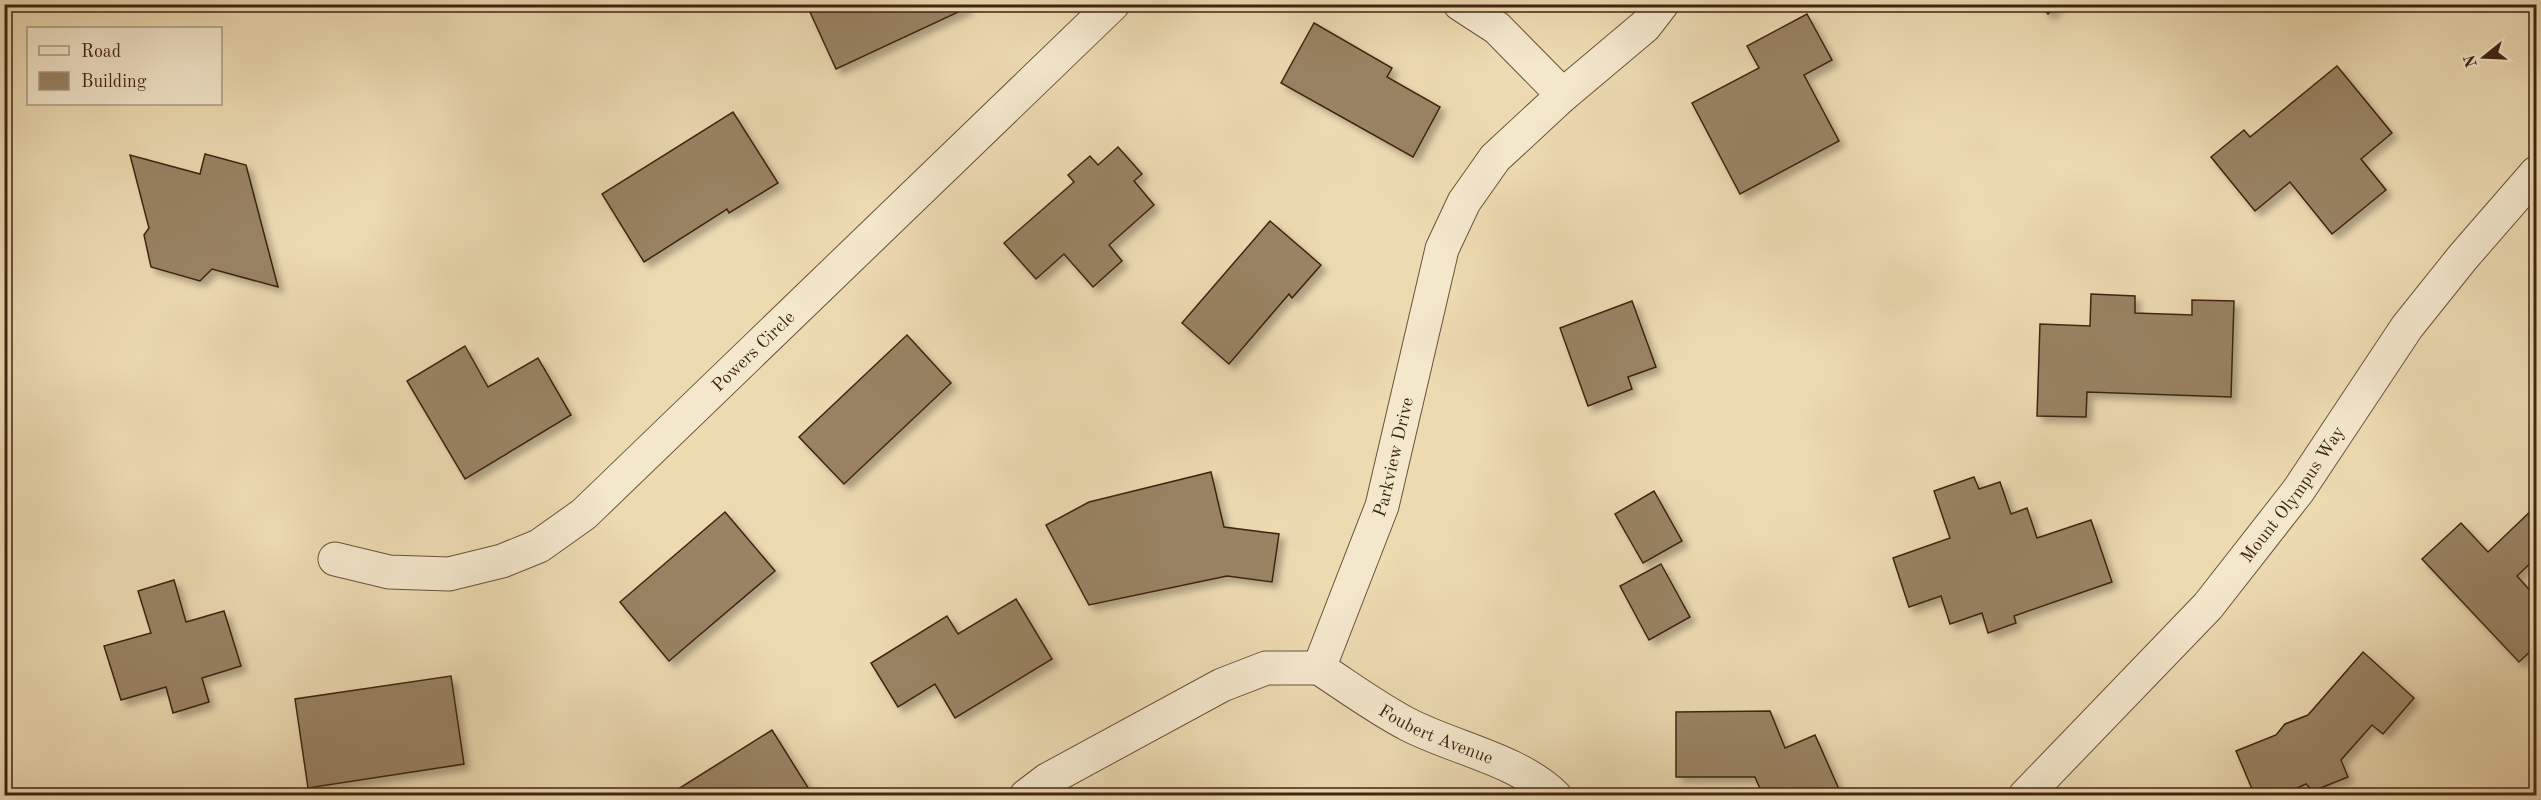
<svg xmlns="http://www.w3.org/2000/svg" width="2541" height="800" font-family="'Old Standard TT',serif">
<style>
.building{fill:#998364;stroke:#402410;stroke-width:1.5;filter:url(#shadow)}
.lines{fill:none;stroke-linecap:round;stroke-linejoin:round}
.minor-casing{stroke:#6b5238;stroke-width:35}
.minor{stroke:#f3e7cc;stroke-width:33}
.labels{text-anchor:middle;stroke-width:5;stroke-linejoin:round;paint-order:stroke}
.street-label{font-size:18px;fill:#402410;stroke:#f3e7cc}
</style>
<defs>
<filter id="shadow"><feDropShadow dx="5.5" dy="5.5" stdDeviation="3" flood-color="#0004"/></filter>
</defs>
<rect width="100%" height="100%" fill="#ecdab1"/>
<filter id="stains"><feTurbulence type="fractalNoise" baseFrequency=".00333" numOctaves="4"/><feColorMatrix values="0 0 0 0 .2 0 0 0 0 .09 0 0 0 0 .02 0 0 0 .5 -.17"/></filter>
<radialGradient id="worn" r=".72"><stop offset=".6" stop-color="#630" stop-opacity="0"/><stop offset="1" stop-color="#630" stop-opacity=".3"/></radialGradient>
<!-- building -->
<g class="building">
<path d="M 826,4 L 965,4 L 967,8 L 836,69 L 810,12 Z"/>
<path d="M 2040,4 L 2059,4 L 2048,14 Z"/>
<path d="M 1807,14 L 1832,60 L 1804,75 L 1839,141 L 1740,194 L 1692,103 L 1759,68 L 1747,46 Z"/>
<path d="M 1314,23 L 1392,68 L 1387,77 L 1440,107 L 1413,157 L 1281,83 Z"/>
<path d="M 2337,66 L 2392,133 L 2361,159 L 2386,190 L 2332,234 L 2290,182 L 2255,211 L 2211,157 L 2244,130 L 2250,137 Z"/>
<path d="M 733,112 L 778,183 L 729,213 L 727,209 L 644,262 L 602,194 Z"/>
<path d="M 1118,147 L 1142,174 L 1134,181 L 1154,205 L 1109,245 L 1122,261 L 1093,287 L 1064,254 L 1036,279 L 1004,243 L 1074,182 L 1068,175 L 1090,156 L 1098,165 Z"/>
<path d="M 205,154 L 246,165 L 278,287 L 212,269 L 200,281 L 151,267 L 144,235 L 149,228 L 130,155 L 200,174 Z"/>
<path d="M 1270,221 L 1321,265 L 1292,298 L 1289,294 L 1229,364 L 1182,323 Z"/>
<path d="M 2091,294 L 2135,296 L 2135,313 L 2192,315 L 2192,300 L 2234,301 L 2231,397 L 2087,392 L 2086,417 L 2037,416 L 2040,324 L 2090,326 Z"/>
<path d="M 1632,301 L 1656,367 L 1628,377 L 1632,389 L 1588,406 L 1560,328 Z"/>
<path d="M 907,335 L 951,383 L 844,484 L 799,437 Z"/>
<path d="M 465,346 L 488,387 L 538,358 L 571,415 L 465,479 L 407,381 Z"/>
<path d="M 1211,472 L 1224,527 L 1279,534 L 1272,582 L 1227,576 L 1089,605 L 1046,525 L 1089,502 Z"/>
<path d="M 1974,477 L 1979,489 L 2000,482 L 2011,514 L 2027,508 L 2037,538 L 2091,520 L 2112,582 L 2014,616 L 2016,623 L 1988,633 L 1982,613 L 1950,624 L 1941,596 L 1909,607 L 1893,558 L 1950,538 L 1934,491 Z"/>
<path d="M 1654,491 L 1682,541 L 1643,563 L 1615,514 Z"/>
<path d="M 2536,506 L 2536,558 L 2517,576 L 2536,597 L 2536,646 L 2519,662 L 2422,559 L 2461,523 L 2488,552 Z"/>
<path d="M 725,512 L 775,571 L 669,661 L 620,602 Z"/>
<path d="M 1661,564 L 1690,617 L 1649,640 L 1620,586 Z"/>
<path d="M 174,580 L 186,622 L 224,611 L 241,666 L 202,678 L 209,702 L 173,713 L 166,687 L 121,700 L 104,646 L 151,633 L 138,591 Z"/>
<path d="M 1016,599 L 1052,659 L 955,718 L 935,684 L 898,707 L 871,663 L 947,616 L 958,634 Z"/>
<path d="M 2363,652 L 2414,698 L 2383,734 L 2372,725 L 2341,760 L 2348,777 L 2313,791 L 2306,784 L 2279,796 L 2255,796 L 2236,751 L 2276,735 L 2285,724 L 2308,715 Z"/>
<path d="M 451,676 L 464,764 L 308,788 L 295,699 Z"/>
<path d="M 1770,711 L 1785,748 L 1815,735 L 1842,796 L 1763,796 L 1755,777 L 1676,777 L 1676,712 Z"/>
<path d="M 772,730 L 812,794 L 667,796 Z"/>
</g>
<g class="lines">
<defs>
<g id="minor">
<path d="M 1460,4 L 1497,28 L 1563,95"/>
<path id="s1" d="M 335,559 L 389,572 L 449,574 L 502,561 L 539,546 L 584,514 L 1113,4"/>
<path id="s2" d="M 1319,668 L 1382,506 L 1442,249 L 1464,202 L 1495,158 L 1563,95 L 1645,26 L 1662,4"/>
<path id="s3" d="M 1319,668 C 1348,687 1378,709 1409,725 C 1454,748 1518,760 1555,796"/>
<path d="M 1026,796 L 1047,780 L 1222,685 L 1266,668 L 1319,668"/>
<path id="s4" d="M 2025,796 L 2208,606 L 2298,491 L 2407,327 L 2463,257 L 2536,173"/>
</g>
</defs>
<!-- minor casing -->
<use href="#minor" class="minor-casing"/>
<!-- minor -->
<use href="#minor" class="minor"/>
</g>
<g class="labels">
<!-- street labels -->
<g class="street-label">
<text dy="6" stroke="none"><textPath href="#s1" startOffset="500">Powers Circle</textPath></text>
<text dy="6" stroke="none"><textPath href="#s2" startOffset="224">Parkview Drive</textPath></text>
<text dy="6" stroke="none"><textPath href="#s4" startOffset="404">Mount Olympus Way</textPath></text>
<text dy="6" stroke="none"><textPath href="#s3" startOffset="135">Foubert Avenue</textPath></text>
</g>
</g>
<!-- margin -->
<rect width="2541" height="800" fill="none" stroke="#ecdab1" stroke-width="24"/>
<rect x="6" y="6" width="2529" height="788" fill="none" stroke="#402410" stroke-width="3"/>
<rect x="12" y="12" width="2517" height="776" fill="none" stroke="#402410" stroke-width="1.5"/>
<!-- legend -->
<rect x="27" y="27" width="195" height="78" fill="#f3e7cc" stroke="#ab9981" stroke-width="1.5"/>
<rect x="39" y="46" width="30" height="9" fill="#f3e7cc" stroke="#ab9981" stroke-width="1.5"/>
<text x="81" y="57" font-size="18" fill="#402410">Road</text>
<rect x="39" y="72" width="30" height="18" fill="#998364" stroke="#ab9981" stroke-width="1.5"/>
<text x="81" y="87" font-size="18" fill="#402410">Building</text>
<!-- north arrow -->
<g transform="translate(2484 57) rotate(252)" stroke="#f3e7cc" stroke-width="4.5" paint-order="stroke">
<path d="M0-4.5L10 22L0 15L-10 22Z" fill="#402410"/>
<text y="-9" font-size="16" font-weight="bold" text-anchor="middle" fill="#402410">N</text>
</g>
<rect width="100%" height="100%" filter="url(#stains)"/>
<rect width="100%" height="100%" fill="url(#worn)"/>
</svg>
